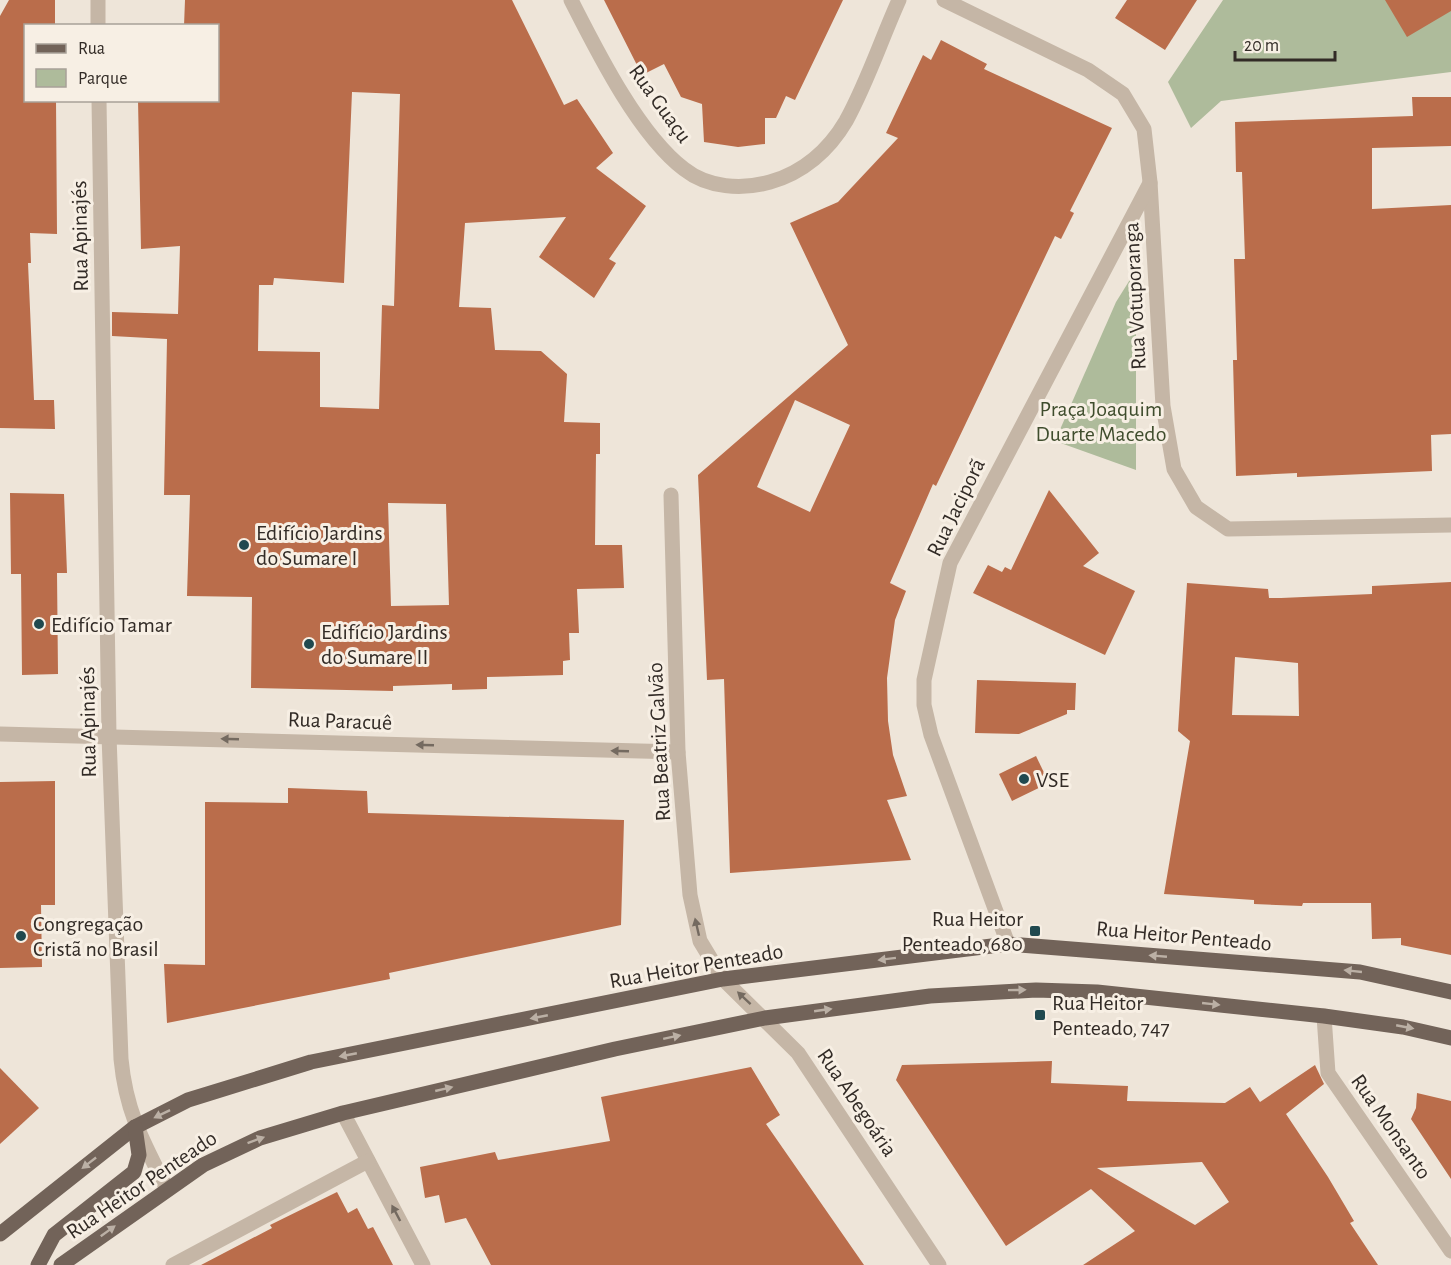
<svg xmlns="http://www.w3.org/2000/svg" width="1451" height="1265" font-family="'Alegreya Sans',sans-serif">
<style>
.green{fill:#aebb9b}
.building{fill:#ba6d4b;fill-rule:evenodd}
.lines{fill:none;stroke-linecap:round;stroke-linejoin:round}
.minor{stroke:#c5b6a6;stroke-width:15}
.major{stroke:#726359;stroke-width:15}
.oneway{fill:#746a60}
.oneway2{fill:#bbb0a5}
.poi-dot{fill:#20494f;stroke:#f7efe4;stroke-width:2}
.labels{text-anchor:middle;stroke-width:6;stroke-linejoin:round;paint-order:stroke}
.street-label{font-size:22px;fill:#322b26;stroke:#f7efe4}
.park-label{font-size:22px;fill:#3f4d2d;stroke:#f7efe4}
.poi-label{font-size:22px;fill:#322b26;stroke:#f7efe4;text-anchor:start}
</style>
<rect width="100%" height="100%" fill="#eee5d9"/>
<!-- green -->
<g class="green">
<path d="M 1223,0 L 1451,0 L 1451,72 L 1221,101 L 1191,128 L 1168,82 Z"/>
<path d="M 1136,270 L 1136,470 L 1055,441 L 1116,302 Z"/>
</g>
<!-- building -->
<g class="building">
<path d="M 9,0 L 55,0 L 55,26 L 26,26 L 26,100 L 56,100 L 57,234 L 30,233 L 31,263 L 28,263 L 34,400 L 54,400 L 55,429 L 0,428 L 0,16 Z"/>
<path d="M 185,0 L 512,0 L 564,105 L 577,99 L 613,153 L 596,168 L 646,206 L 609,259 L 616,263 L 594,298 L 539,257 L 566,217 L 465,223 L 459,307 L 491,308 L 495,350 L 541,351 L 567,374 L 564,422 L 600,423 L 600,454 L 596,454 L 595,545 L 622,545 L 624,588 L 577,589 L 579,633 L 569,633 L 570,660 L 563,661 L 563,675 L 487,677 L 487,689 L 452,690 L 452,684 L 393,686 L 393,691 L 251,688 L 252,597 L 187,596 L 190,495 L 164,495 L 167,339 L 112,336 L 112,312 L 178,314 L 180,246 L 141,249 L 138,100 L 218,100 L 218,26 L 184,26 ZM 352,92 L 400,94 L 394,306 L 382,305 L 379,409 L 320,407 L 320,352 L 258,351 L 259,285 L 273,285 L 274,278 L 344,283 ZM 388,503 L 446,504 L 449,605 L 391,606 Z"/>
<path d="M 604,0 L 843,0 L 795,100 L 786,96 L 776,118 L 765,118 L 765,144 L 738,147 L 704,142 L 702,104 L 681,97 L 664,64 L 642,75 Z"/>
<path d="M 1127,0 L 1197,0 L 1165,50 L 1115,18 Z"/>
<path d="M 1385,0 L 1451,0 L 1451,11 L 1407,37 Z"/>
<path d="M 941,40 L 987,64 L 984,69 L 1112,128 L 1070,211 L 1074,213 L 1061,239 L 1055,236 L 936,486 L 933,484 L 890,583 L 906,591 L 895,620 L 887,678 L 888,721 L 893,755 L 907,796 L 887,800 L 911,860 L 730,873 L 724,679 L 707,680 L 698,475 L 848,345 L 790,223 L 838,202 L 898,138 L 886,133 L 923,55 L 931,60 ZM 795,400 L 850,425 L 810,512 L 757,487 Z"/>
<path d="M 1412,97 L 1451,97 L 1451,146 L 1372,148 L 1372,209 L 1451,205 L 1451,434 L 1431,435 L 1432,471 L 1297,477 L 1297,473 L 1236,476 L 1233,360 L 1237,360 L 1234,259 L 1245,259 L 1242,172 L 1236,172 L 1235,122 L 1413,116 Z"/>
<path d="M 1049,490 L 1099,553 L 1083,566 L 1135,591 L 1105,655 L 973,593 L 988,565 L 1002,572 L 1005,567 L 1011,570 Z"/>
<path d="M 10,493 L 64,494 L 67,573 L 57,573 L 58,674 L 22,675 L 21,574 L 11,574 Z"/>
<path d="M 1451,582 L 1451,955 L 1401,945 L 1401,938 L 1372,939 L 1371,903 L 1303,903 L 1302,906 L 1254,904 L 1254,900 L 1164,894 L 1190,741 L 1178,731 L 1187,583 L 1268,589 L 1269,598 L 1281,598 L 1372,594 L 1372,586 ZM 1235,657 L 1298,663 L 1299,716 L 1232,715 Z"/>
<path d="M 977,680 L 1076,683 L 1075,710 L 1067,710 L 1067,714 L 1019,734 L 975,733 Z"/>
<path d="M 1036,756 L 1049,783 L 1012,801 L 999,774 Z"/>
<path d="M 55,781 L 55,905 L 41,905 L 42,967 L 0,968 L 0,782 Z"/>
<path d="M 288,788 L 367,791 L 368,813 L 624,820 L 621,925 L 389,973 L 390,979 L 167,1023 L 164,964 L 205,965 L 205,802 L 288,803 Z"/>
<path d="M 1052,1061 L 1051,1083 L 1128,1086 L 1127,1101 L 1225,1103 L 1250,1087 L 1260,1102 L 1315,1065 L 1324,1084 L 1286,1114 L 1328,1177 L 1354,1221 L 1350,1223 L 1378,1265 L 1083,1265 L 1135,1231 L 1091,1189 L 1006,1246 L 896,1080 L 902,1065 ZM 1202,1162 L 1229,1202 L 1195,1225 L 1097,1168 Z"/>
<path d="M 751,1067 L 780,1115 L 766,1124 L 864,1265 L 491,1265 L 466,1218 L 445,1223 L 439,1195 L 425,1198 L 420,1167 L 495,1152 L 498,1160 L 610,1141 L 601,1097 Z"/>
<path d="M 0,1068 L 39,1108 L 0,1144 Z"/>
<path d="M 1417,1093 L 1451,1101 L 1451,1179 L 1411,1119 L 1416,1108 Z"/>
<path d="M 337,1192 L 348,1213 L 357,1208 L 368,1229 L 373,1227 L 393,1265 L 201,1265 L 272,1228 L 270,1225 Z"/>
</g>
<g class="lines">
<!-- minor -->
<g class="minor">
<path d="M 98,0 L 98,26"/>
<path d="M 571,0 C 597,51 638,134 684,169 C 708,188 742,190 770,182 C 803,173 829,150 846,121 C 867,83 881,40 899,0"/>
<path d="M 944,0 L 1088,70 L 1123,94 L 1144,129 L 1150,182 L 1163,406 L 1174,469 L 1196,507 L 1228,529 L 1451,525"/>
<path d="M 99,100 L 109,736 L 121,1059 C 126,1112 143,1142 167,1189"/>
<path d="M 671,495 L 678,752 L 690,895 L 700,941 L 723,979 L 798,1053 L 939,1265"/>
<path d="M 0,734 L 678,752"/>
<path d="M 1008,944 L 931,735 L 924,705 L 924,680 L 950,563 L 1150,183"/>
<path d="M 1324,1016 L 1328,1073 L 1451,1251"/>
<path d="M 343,1113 L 423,1265"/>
<path d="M 173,1265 L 368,1161"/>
</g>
<!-- major -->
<g class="major">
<path d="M 0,1234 L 135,1127 L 188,1100 L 311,1062 L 723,979 L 1008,944 L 1360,972 L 1451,992"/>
<path d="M 38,1265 L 54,1235 L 134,1172 L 139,1155 L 135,1127"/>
<path d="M 61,1265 L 203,1165 L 260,1138 L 343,1113 L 615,1049 L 765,1018 L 930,996 L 1036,990 L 1097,992 L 1324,1016 L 1403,1027 L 1451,1038"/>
</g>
</g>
<!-- one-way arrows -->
<defs><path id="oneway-solid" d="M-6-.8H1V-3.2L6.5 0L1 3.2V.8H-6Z" transform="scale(1.5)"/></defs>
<g class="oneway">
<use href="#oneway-solid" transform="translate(230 739) rotate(-178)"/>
<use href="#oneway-solid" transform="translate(425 745) rotate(-178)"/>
<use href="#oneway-solid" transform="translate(620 751) rotate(-178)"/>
<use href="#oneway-solid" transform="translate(697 927) rotate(-103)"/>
<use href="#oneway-solid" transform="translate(744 998) rotate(-137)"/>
<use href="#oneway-solid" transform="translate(396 1213) rotate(-118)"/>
</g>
<g class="oneway2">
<use href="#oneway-solid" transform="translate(1158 956) rotate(-175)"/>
<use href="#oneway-solid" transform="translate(887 959) rotate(173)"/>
<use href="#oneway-solid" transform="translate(1353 971) rotate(-174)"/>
<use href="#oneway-solid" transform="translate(1017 990) rotate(-1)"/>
<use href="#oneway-solid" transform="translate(1211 1004) rotate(6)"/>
<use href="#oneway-solid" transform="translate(823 1010) rotate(-8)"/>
<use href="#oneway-solid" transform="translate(539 1017) rotate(169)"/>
<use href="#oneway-solid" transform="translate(1405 1027) rotate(11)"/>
<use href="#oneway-solid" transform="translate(672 1037) rotate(-12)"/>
<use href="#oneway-solid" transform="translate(348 1055) rotate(169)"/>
<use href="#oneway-solid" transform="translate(444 1089) rotate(-13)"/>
<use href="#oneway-solid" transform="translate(162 1114) rotate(154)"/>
<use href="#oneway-solid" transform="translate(256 1140) rotate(-20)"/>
<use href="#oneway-solid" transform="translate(89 1163) rotate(142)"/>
<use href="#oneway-solid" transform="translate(108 1231) rotate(-36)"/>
</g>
<!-- markers -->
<g class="poi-dot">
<circle cx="244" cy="545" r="6"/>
<circle cx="39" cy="624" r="6"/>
<circle cx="309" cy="644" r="6"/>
<circle cx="1024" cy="779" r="6"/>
<rect x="1029" y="925" width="12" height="12" rx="3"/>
<circle cx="21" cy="936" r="6"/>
<rect x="1034" y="1009" width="12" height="12" rx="3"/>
</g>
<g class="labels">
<!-- street labels -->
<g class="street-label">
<text transform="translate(661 103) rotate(54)" y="8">Rua Guaçu</text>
<text transform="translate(79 236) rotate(-91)" y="8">Rua Apinajés</text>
<text transform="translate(1134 296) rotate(-93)" y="8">Rua Votuporanga</text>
<text transform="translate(955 507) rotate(-64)" y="8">Rua Jaciporã</text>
<text transform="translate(340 720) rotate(2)" y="8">Rua Paracuê</text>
<text transform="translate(87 722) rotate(-91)" y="8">Rua Apinajés</text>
<text transform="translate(658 742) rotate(-93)" y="8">Rua Beatriz Galvão</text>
<text transform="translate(1184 935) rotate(5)" y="8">Rua Heitor Penteado</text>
<text transform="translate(696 965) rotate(-10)" y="8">Rua Heitor Penteado</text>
<text transform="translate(858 1102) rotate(56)" y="8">Rua Abegoária</text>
<text transform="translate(1392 1126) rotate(55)" y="8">Rua Monsanto</text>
<text transform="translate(141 1184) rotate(-34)" y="8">Rua Heitor Penteado</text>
</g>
<!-- park labels -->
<g class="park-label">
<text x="1101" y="416">Praça Joaquim<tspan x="1101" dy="25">Duarte Macedo</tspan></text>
</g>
<!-- poi labels -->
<g class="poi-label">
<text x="256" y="540">Edifício Jardins<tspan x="256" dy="25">do Sumare I</tspan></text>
<text x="51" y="632">Edifício Tamar</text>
<text x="321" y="639">Edifício Jardins<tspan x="321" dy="25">do Sumare II</tspan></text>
<text x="1036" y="787">VSE</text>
<text x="1023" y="926" text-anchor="end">Rua Heitor<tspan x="1023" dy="25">Penteado, 680</tspan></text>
<text x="33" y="931">Congregação<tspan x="33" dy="25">Cristã no Brasil</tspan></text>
<text x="1052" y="1010">Rua Heitor<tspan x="1052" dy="25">Penteado, 747</tspan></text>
</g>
</g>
<!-- legend -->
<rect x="24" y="24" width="195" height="78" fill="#f7efe4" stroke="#a8a198" stroke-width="1.5"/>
<rect x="36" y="44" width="30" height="9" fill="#726359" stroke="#a8a198" stroke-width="1.5"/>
<text x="78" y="54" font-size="18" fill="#322b26">Rua</text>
<rect x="36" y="69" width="30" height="18" fill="#aebb9b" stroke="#a8a198" stroke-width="1.5"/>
<text x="78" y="84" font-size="18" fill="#322b26">Parque</text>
<!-- scale -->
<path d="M1235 51v9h100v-9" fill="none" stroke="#322b26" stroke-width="3"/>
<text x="1244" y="51" font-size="18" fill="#322b26" stroke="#f7efe4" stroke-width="4.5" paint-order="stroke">20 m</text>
</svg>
